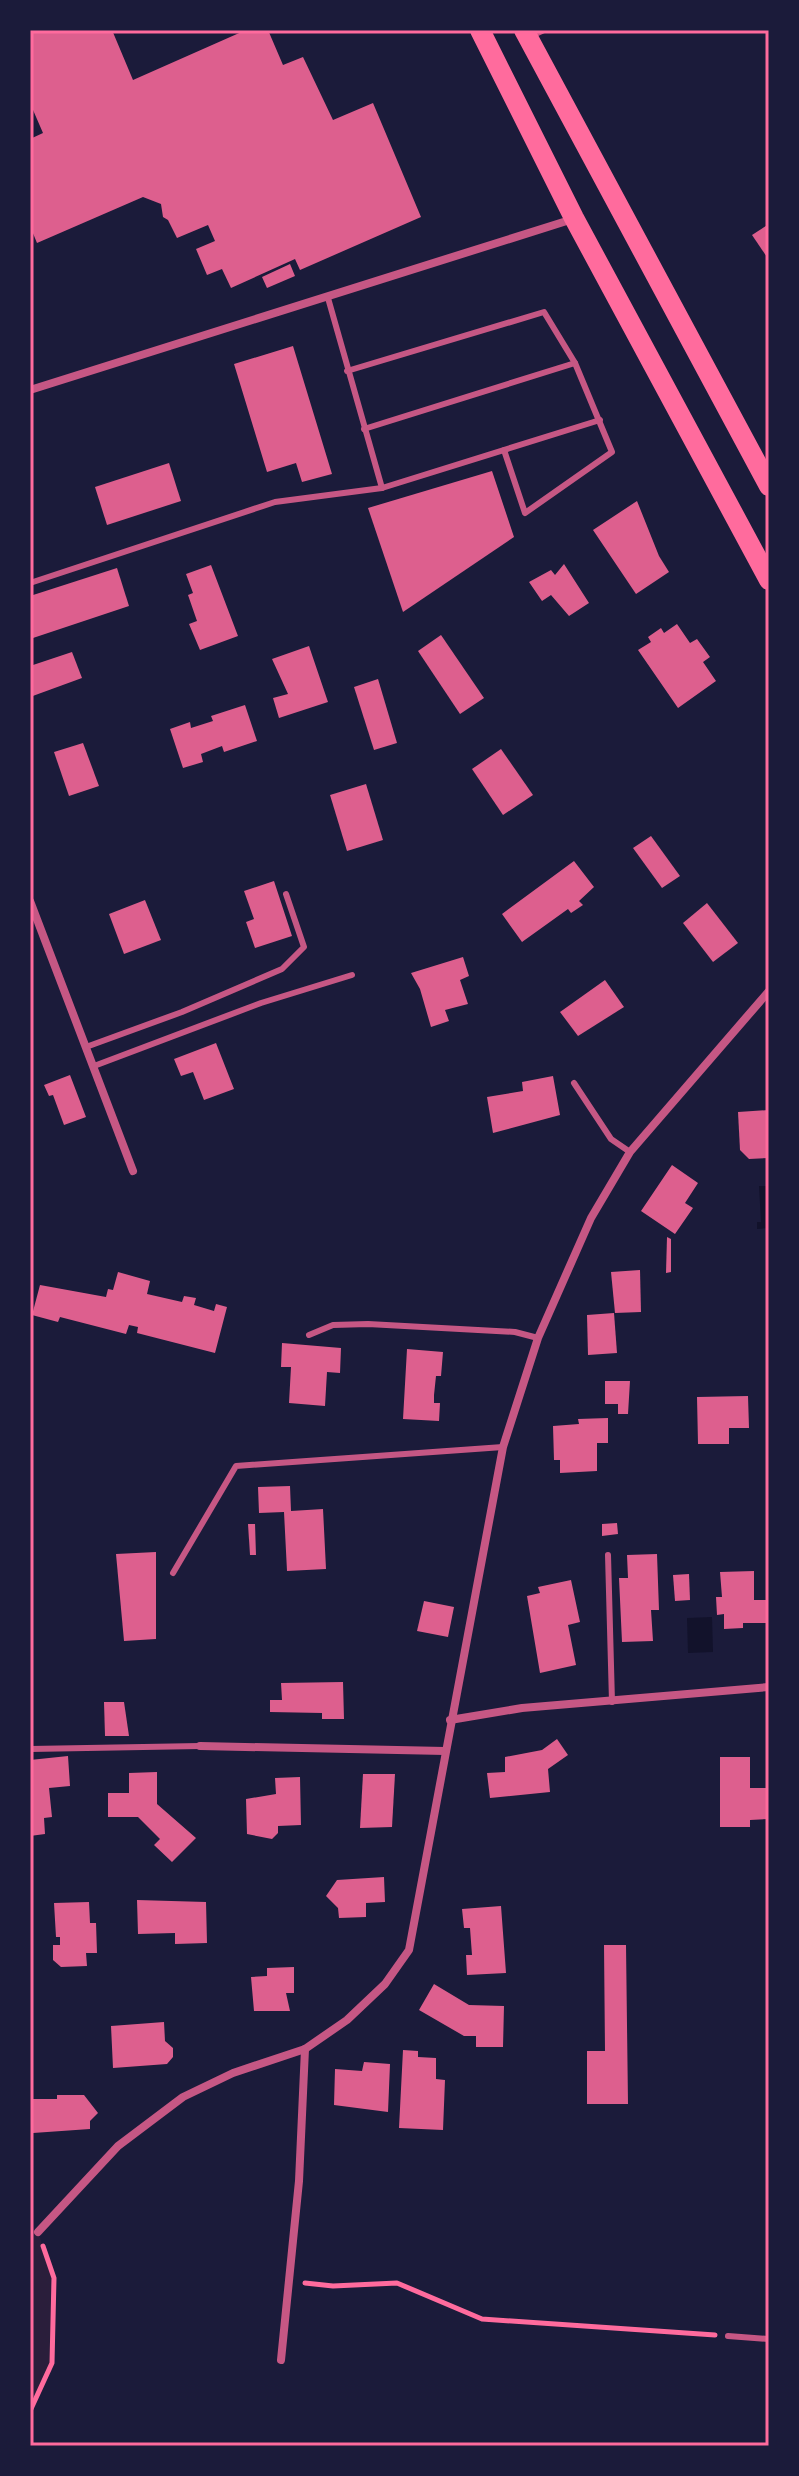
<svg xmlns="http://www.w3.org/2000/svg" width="799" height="2476" font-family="Merriweather,serif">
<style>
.green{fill:#2a1e3b}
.water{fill:#12122b}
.building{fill:#dd5f8e}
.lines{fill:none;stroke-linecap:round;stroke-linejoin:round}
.path{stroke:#ff6b9d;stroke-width:5}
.service{stroke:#c65784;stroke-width:6}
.minor{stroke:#c65784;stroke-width:8}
.primary{stroke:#ff6b9d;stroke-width:20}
.neatline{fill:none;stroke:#ff6b9d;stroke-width:3}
</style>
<rect width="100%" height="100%" fill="#1b1b3a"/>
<!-- green -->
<path class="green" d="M 30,2230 L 38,2232 L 54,2279 L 52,2363 L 30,2411 Z"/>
<!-- water -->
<g class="water">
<path d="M 759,1186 L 769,1186 L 769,1228 L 757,1229 L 757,1222 L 761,1222 Z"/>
<path d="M 712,1617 L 713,1652 L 688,1653 L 687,1618 Z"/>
</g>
<!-- building -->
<g class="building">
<path d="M 30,30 L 112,30 L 133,80 L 246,30 L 268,30 L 283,65 L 303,57 L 333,120 L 373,103 L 421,217 L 300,270 L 295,259 L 231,288 L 222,269 L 207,275 L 196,249 L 215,241 L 208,225 L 177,238 L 168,220 L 163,217 L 161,204 L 143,197 L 37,243 L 30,226 L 30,139 L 43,133 L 30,103 Z"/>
<path d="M 769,224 L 769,260 L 752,235 Z"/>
<path d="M 290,264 L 295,276 L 267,288 L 262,277 Z"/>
<path d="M 293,346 L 332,474 L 302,482 L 296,463 L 267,472 L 234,364 Z"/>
<path d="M 169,463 L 181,501 L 107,525 L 95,487 Z"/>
<path d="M 492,471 L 514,537 L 403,612 L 368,508 Z"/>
<path d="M 637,501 L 659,556 L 669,572 L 636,594 L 593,530 Z"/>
<path d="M 564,564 L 589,603 L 569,616 L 551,595 L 542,601 L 529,582 L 551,570 L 555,575 Z"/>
<path d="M 211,565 L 238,636 L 200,650 L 189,624 L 197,621 L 188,595 L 193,593 L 186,574 Z"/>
<path d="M 117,568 L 129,606 L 30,639 L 30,596 Z"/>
<path d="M 677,624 L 690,643 L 697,639 L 710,657 L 703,662 L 716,681 L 678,708 L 638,650 L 651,642 L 648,637 L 661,628 L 664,633 Z"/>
<path d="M 441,635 L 484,698 L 460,714 L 418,651 Z"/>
<path d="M 309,646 L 328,702 L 279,718 L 273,698 L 288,694 L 272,659 Z"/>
<path d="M 72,652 L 82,678 L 30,697 L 30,666 Z"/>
<path d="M 378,679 L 397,743 L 374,750 L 354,687 Z"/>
<path d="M 245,705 L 257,741 L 224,752 L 222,746 L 201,754 L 203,762 L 183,768 L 170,729 L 190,722 L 191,728 L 213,721 L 211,716 Z"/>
<path d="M 83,743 L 99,786 L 69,796 L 54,752 Z"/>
<path d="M 501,749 L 533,795 L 503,815 L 472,769 Z"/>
<path d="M 366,784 L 383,840 L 347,851 L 330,795 Z"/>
<path d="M 651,836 L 680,876 L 662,888 L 633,848 Z"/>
<path d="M 574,861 L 594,887 L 579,901 L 583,905 L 571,913 L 568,909 L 522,942 L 502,914 Z"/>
<path d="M 274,881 L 292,936 L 255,948 L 246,922 L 254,919 L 244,891 Z"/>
<path d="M 145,900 L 161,940 L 124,954 L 109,914 Z"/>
<path d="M 707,903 L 738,943 L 713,962 L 683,923 Z"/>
<path d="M 463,957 L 469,976 L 460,980 L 468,1004 L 445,1010 L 449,1021 L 431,1027 L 420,989 L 411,973 Z"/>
<path d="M 605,980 L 624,1007 L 578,1036 L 560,1012 Z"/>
<path d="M 216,1043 L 234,1089 L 204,1100 L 193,1072 L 181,1076 L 174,1059 Z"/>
<path d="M 70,1075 L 86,1117 L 64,1125 L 53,1095 L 49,1096 L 44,1085 Z"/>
<path d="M 553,1076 L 560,1115 L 493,1133 L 487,1097 L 523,1091 L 522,1082 Z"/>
<path d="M 769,1110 L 769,1158 L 749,1159 L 740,1150 L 738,1112 Z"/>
<path d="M 672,1165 L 698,1183 L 685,1203 L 693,1208 L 675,1234 L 641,1211 Z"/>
<path d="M 667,1237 L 671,1239 L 671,1272 L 666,1273 Z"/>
<path d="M 640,1270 L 641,1312 L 615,1313 L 611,1272 Z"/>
<path d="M 118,1272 L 150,1281 L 147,1294 L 182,1302 L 184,1296 L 196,1298 L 194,1305 L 214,1311 L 216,1304 L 227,1307 L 215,1353 L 137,1333 L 138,1327 L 129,1325 L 126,1334 L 60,1317 L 58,1322 L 32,1315 L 40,1285 L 106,1297 L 108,1289 L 113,1290 Z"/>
<path d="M 614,1313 L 617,1353 L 588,1355 L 587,1315 Z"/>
<path d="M 282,1343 L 341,1348 L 340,1373 L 327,1372 L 325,1406 L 289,1403 L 291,1367 L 281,1367 Z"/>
<path d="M 407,1349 L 443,1352 L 441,1376 L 436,1376 L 434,1395 L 434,1403 L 440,1403 L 439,1421 L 403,1419 Z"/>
<path d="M 605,1381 L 630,1381 L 628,1414 L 618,1414 L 618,1404 L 605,1404 Z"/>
<path d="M 748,1396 L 749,1428 L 729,1428 L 729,1444 L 698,1444 L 697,1397 Z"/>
<path d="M 608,1418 L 608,1443 L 597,1443 L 597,1471 L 560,1473 L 560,1460 L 554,1460 L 553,1426 L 579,1424 L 578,1419 Z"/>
<path d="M 290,1486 L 291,1511 L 323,1509 L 326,1569 L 287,1571 L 284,1512 L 259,1513 L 258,1487 Z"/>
<path d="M 617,1523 L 618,1534 L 602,1536 L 602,1524 Z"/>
<path d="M 248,1524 L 255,1524 L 256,1555 L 250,1555 Z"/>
<path d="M 156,1552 L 156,1639 L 124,1641 L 116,1554 Z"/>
<path d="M 657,1554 L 659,1610 L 651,1610 L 653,1641 L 622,1642 L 619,1578 L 628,1578 L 627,1555 Z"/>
<path d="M 754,1571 L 754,1600 L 769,1600 L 769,1623 L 743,1623 L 743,1628 L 724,1629 L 724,1614 L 717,1615 L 716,1597 L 722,1597 L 720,1572 Z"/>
<path d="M 689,1574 L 690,1600 L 675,1601 L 673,1575 Z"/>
<path d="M 571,1580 L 580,1622 L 568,1625 L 576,1665 L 540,1673 L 527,1596 L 540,1593 L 538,1587 Z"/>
<path d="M 424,1601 L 454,1607 L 448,1637 L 417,1631 Z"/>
<path d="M 343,1682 L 344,1719 L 322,1719 L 322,1713 L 270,1712 L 270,1700 L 282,1700 L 281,1683 Z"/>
<path d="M 104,1702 L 124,1702 L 129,1736 L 105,1736 Z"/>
<path d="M 557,1739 L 568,1755 L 548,1769 L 550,1792 L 490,1798 L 487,1773 L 505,1772 L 505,1757 L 542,1750 Z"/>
<path d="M 68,1756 L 70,1786 L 49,1788 L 52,1817 L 44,1818 L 45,1834 L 30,1836 L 30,1760 Z"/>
<path d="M 720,1757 L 750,1757 L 750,1788 L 768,1788 L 769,1819 L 750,1820 L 750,1827 L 720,1827 Z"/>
<path d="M 157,1772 L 157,1804 L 196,1838 L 172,1862 L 154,1845 L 160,1839 L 138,1817 L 108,1817 L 108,1793 L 129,1793 L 129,1773 Z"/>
<path d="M 363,1774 L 395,1774 L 392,1827 L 360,1828 Z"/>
<path d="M 300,1777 L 301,1825 L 278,1826 L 278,1833 L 272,1839 L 247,1834 L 246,1799 L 276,1794 L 275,1778 Z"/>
<path d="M 384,1877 L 385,1902 L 366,1903 L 366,1917 L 339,1918 L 338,1908 L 326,1896 L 337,1880 Z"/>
<path d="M 137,1900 L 206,1902 L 207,1943 L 175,1944 L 175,1933 L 138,1934 Z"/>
<path d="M 89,1902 L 90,1923 L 96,1923 L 97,1953 L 86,1953 L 87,1966 L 61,1967 L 53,1960 L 53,1945 L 60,1945 L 60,1937 L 56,1937 L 54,1903 Z"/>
<path d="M 501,1906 L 506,1973 L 467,1975 L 466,1955 L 472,1955 L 470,1928 L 464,1928 L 462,1909 Z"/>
<path d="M 604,1945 L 626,1945 L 628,2104 L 587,2104 L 587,2051 L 605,2051 Z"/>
<path d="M 294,1967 L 294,1993 L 286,1993 L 290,2011 L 254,2011 L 251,1977 L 267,1976 L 267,1968 Z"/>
<path d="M 434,1984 L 469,2005 L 504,2006 L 503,2047 L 476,2047 L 476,2036 L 464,2036 L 419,2010 Z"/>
<path d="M 164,2022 L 165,2041 L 173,2048 L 173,2057 L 167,2064 L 113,2068 L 111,2026 Z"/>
<path d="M 403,2050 L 418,2051 L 418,2057 L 436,2058 L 436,2079 L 445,2080 L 443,2130 L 399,2128 Z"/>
<path d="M 364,2062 L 390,2064 L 388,2112 L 334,2105 L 335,2069 L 362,2071 Z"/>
<path d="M 57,2095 L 84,2095 L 98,2113 L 90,2121 L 90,2129 L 33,2133 L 33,2099 L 57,2099 Z"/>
</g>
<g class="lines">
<!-- path -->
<g class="path">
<path d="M 305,2283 L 333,2286 L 397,2283 L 482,2319 L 715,2335"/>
<path d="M 30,2411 L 52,2363 L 54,2278 L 43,2246"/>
</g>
<!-- service -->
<g class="service">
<path d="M 531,36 L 544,30"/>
<path d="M 328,298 L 382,488"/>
<path d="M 347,371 L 544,312 L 575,363 L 612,452 L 525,513 L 504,450"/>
<path d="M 364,429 L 575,363"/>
<path d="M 30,583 L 275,502 L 382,488 L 600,420"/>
<path d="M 86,1047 L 182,1012 L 282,969 L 304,947 L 286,894"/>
<path d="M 94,1066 L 261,1003 L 352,975"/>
<path d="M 574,1083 L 611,1139 L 630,1152"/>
<path d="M 309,1335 L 333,1325 L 368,1324 L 515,1332 L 538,1338"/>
<path d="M 608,1555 L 612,1702"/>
<path d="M 173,1573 L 236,1466 L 503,1447"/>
<path d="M 30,1749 L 200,1746"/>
<path d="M 728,2336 L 769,2339"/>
</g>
<!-- minor -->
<g class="minor">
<path d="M 30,390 L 573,219"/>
<path d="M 30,901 L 133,1171"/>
<path d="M 450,1720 L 522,1708 L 769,1687"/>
<path d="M 200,1746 L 445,1751"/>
<path d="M 38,2232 L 118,2146 L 183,2097 L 233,2073 L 305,2049 L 347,2020 L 385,1984 L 409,1950 L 503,1447 L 538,1338 L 591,1218 L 630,1152 L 769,991"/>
<path d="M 281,2360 L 299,2181 L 305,2049"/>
</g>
<!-- primary -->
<g class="primary">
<path d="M 480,30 L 574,218 L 769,580"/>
<path d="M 524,30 L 769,486"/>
</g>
</g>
<!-- border -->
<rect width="799" height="2476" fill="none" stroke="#1b1b3a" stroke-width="64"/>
<rect x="32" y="32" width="735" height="2412" class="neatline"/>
</svg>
